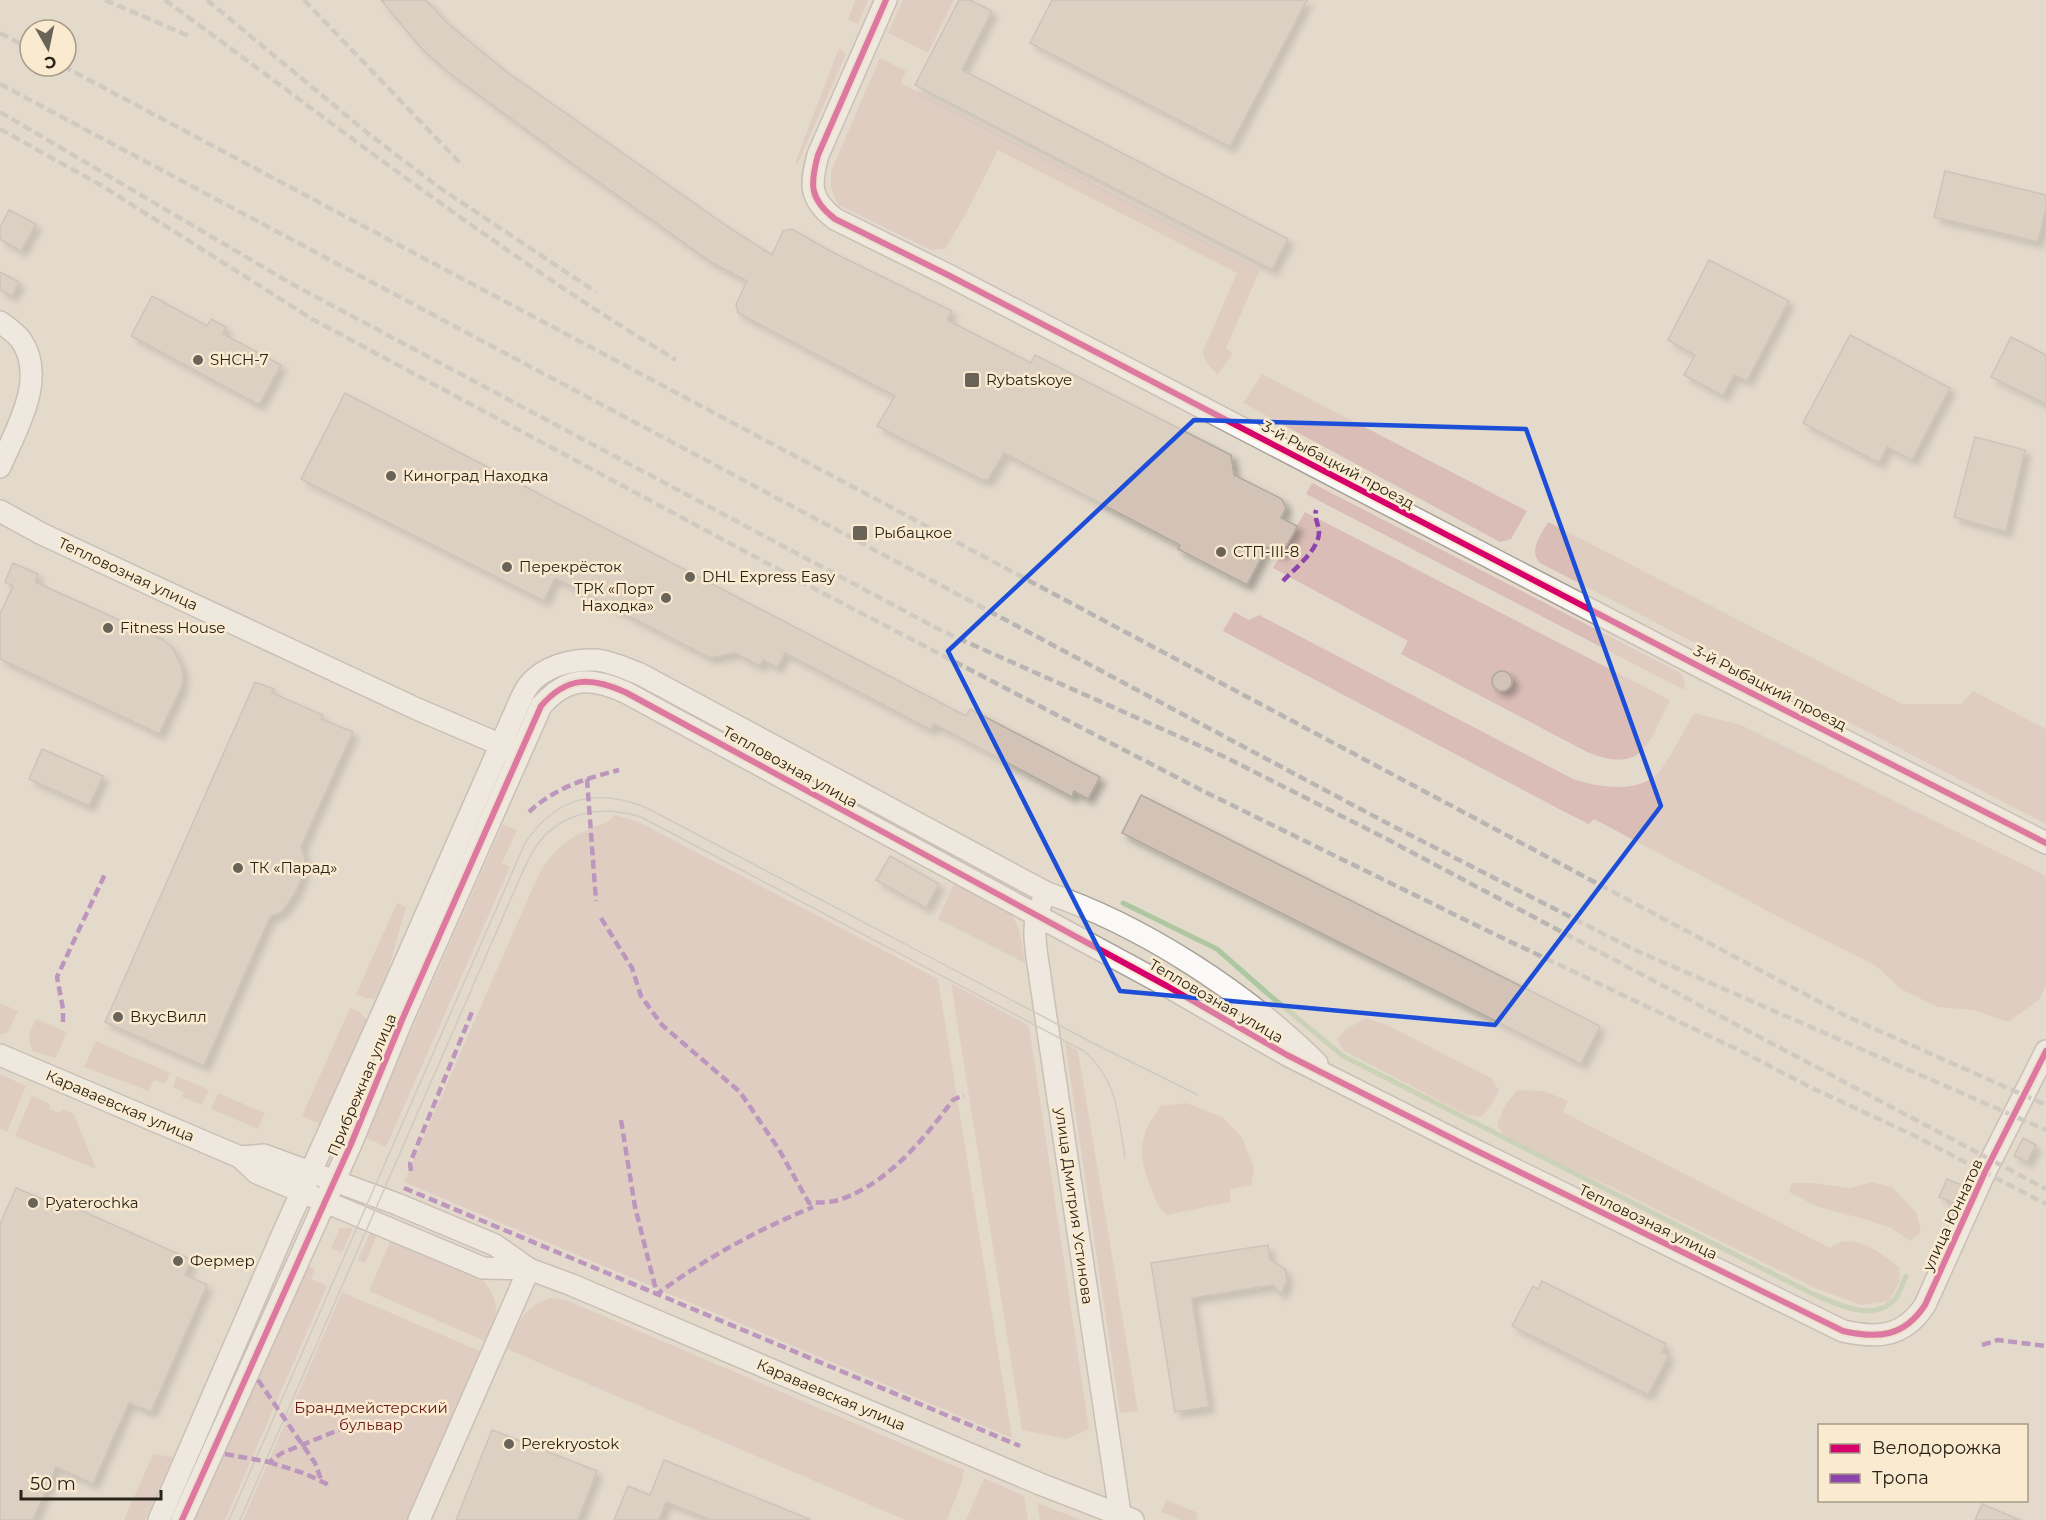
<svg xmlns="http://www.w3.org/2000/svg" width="2046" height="1520" font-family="Montserrat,sans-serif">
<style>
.green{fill:#dabdb6}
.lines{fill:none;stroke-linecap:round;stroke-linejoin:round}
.stream{stroke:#adc8a1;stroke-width:5}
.building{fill:#d2c3b6;stroke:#b1a89f;stroke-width:1.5;filter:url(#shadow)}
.minor-casing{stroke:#a7a096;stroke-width:24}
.minor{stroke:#fbf9f7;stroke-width:21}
.tram{stroke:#b8b5b2;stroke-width:1.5}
.rail{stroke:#b8b5b2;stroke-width:4.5;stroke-dasharray:9 4.5;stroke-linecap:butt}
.quiet{stroke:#8e44ad;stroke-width:4.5;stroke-dasharray:9 4.5;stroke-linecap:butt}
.cycleway-casing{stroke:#faead0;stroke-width:10}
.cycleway{stroke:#d6006c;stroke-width:6}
.marked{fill:none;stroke:#1d4ed8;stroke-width:4.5;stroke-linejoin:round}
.poi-dot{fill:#6a6458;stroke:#faead0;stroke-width:2}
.labels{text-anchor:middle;stroke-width:5;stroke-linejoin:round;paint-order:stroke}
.poi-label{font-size:15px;fill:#29241a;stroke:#faead0;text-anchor:start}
.street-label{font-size:15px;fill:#29241a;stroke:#faead0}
.park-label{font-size:15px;fill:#68191f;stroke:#faead0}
</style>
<defs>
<filter id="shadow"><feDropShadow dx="5.5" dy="5.5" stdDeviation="3" flood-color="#0004"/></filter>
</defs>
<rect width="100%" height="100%" fill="#e3dacc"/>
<!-- green -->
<g class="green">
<path d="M 855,0 L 868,0 L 858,24 L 848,20 Z"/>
<path d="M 903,0 L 954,0 L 928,53 L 888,33 Z"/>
<path d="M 839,48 L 846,54 L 798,163 L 795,163 Z"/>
<path d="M 880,58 L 906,71 L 901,83 L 1260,270 L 1226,348 L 1233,353 L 1218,374 C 1210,367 1204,362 1203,351 L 1237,273 L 998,150 L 964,217 L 945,249 L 931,250 L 838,205 L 831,188 L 831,171 Z"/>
<path d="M 1262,374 L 1527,511 L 1511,539 L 1500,542 L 1243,403 Z"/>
<path d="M 1312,483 L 1677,671 C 1685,677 1685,681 1684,690 L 1306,494 Z"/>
<path d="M 1305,512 L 1670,700 C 1648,743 1644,775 1587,752 L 1401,654 L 1408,641 L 1273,568 Z"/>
<path d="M 1548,522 L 1902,704 L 1961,704 L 1973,691 L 2046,729 L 2046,824 L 1540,563 C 1528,549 1541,536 1548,522 Z"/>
<path d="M 1234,612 L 1249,620 L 1259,615 L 1573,779 C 1596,787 1639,794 1658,773 C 1670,759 1684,730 1694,713 L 1741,725 L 2046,876 L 2046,986 L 2039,1000 L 2008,1022 L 1973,1010 L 1937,1007 L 1901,989 L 1876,966 L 1777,916 L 1594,819 L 1589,824 L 1559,809 L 1223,631 Z"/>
<path d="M 615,815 L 639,822 L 938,979 L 1012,1438 L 404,1182 L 537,878 C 550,855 561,842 587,830 C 597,825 607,825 615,815 Z"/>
<path d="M 503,824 L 517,830 L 502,863 L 510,867 L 386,1147 L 364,1137 Z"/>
<path d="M 954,883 L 1010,912 L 1019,928 L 1025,963 L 938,919 Z"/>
<path d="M 397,903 L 406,907 L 389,968 L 375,999 L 366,998 L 356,994 Z"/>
<path d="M 951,983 L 1029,1026 L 1089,1429 L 1067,1439 L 1022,1430 Z"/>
<path d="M 0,1003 L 18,1011 L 8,1032 L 0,1035 Z"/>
<path d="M 350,1008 L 360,1012 L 367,1020 L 320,1124 L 302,1116 Z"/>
<path d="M 1366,1018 L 1385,1024 L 1491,1078 L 1499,1090 L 1492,1104 L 1482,1117 L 1467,1115 L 1344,1051 L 1337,1039 L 1346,1029 Z"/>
<path d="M 36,1019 L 67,1032 L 56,1058 L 33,1051 C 26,1038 30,1031 36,1019 Z"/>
<path d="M 96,1041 L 170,1073 L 165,1084 L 154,1080 L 149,1091 L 84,1067 Z"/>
<path d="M 1065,1042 L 1078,1051 L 1138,1411 L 1120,1413 Z"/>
<path d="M 0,1074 L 26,1086 L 7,1132 L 0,1129 Z"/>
<path d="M 177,1076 L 209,1090 L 202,1105 L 182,1097 L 184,1092 L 173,1087 Z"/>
<path d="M 1517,1090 L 1544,1091 L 1568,1101 L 1563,1112 L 1830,1248 C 1852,1230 1880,1252 1899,1267 L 1900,1281 L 1889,1301 L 1861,1305 L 1815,1288 L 1611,1187 L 1505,1138 L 1497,1125 L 1504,1107 Z"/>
<path d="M 218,1093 L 265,1113 L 258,1129 L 211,1109 Z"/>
<path d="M 32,1096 L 50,1104 L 49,1109 L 60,1113 L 62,1109 L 74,1114 L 96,1169 L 15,1136 Z"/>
<path d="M 1186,1103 L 1222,1117 L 1241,1136 L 1254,1167 L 1251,1185 L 1230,1189 L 1230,1202 L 1167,1215 C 1157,1207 1155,1198 1150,1186 C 1137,1153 1139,1134 1161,1106 Z"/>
<path d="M 1872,1182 L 1892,1187 L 1916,1212 L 1921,1232 L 1910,1241 L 1891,1228 L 1864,1219 L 1818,1207 L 1789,1192 L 1791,1183 L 1814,1183 L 1849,1188 Z"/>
<path d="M 340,1228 L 353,1228 L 342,1253 L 331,1248 Z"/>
<path d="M 370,1232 L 377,1235 L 365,1263 L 358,1260 Z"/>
<path d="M 390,1242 L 483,1280 C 502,1303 497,1316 487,1342 L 369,1291 Z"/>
<path d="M 307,1266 L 315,1269 L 311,1279 L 327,1286 L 225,1520 L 195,1520 Z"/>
<path d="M 342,1292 L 482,1352 L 408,1520 L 243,1520 Z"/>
<path d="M 551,1298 L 566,1300 L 964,1470 L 962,1482 L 947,1520 L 905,1520 L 507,1349 C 518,1324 523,1306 551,1298 Z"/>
<path d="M 153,1454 L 173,1457 L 145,1520 L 124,1520 Z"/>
<path d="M 984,1478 L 1024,1496 L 1028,1520 L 966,1520 Z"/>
<path d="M 1166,1500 L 1196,1512 L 1198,1515 L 1196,1520 L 1181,1520 L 1161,1512 Z"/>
<path d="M 1037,1503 L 1079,1519 L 1080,1520 L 1040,1520 Z"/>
</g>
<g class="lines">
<!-- stream -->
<path class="stream" d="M 1123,903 L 1217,949 L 1267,993 L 1343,1056 L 1811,1293 C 1837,1304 1874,1324 1896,1298 C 1900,1292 1903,1283 1906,1276"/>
</g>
<!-- building -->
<g class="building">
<path d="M 381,0 L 426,0 L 446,22 L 504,70 L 731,229 L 772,255 L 783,231 L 792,229 L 830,251 L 952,311 L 947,320 L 1031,363 L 1035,355 L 1231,455 L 1234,475 L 1282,499 L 1286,508 L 1281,518 L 1297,526 L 1294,533 L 1281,554 L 1267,547 L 1247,585 L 1178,549 L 1180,545 L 1004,453 L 988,480 L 982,480 L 877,426 L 895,396 L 738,313 L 736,304 L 747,281 L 711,262 L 559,154 L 448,72 L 422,49 Z"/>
<path d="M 959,0 L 970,0 L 992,11 L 962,70 L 1288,239 L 1272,270 L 915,85 Z"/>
<path d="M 1052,0 L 1307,0 L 1230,147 L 1030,43 Z"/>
<path d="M 1945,171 L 2046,195 L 2046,209 L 2038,242 L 1934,217 Z"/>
<path d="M 9,210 L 36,224 L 21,251 L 0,239 L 0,227 Z"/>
<path d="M 1709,260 L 1789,301 L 1747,381 L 1734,375 L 1723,396 L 1684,375 L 1695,355 L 1668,340 Z"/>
<path d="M 0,272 L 19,282 L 12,296 L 0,290 Z"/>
<path d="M 152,296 L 207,326 L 211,319 L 226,327 L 223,334 L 281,365 L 259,405 L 131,336 Z"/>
<path d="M 1850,335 L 1950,388 L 1912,460 L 1887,447 L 1879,463 L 1803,423 Z"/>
<path d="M 2011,337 L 2046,355 L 2046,404 L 1991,377 Z"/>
<path d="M 345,393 L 966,716 L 970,709 L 1100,777 L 1088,799 L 1074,791 L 1072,797 L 934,724 L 931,730 L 785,653 L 777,668 L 763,660 L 760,666 L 735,653 L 710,658 L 555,578 L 544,601 L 301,479 Z"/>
<path d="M 1975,437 L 2025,450 L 2006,532 L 1954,517 Z"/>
<path d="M 13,563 L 38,574 L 35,582 L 162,639 L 172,647 L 181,665 L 183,674 L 182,686 L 159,734 L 0,659 L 0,614 L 13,586 L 5,582 Z"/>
<circle cx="1502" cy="681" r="10"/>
<path d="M 255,682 L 274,689 L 272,693 L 323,715 L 321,719 L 353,732 L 301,847 L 305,858 L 302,878 L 294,895 L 282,912 L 270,917 L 204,1066 L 105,1022 Z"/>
<path d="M 42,749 L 103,776 L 89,806 L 29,779 Z"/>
<path d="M 1141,795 L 1600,1026 L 1581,1064 L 1122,833 Z"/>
<path d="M 890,856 L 939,884 L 926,908 L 876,880 Z"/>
<path d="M 2023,1138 L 2036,1145 L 2027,1162 L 2014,1156 Z"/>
<path d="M 1947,1179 L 1964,1186 L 1956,1204 L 1939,1197 Z"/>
<path d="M 16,1188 L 47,1201 L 49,1196 L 192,1260 L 185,1275 L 207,1285 L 151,1412 L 129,1403 L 93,1484 L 56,1467 L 33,1520 L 0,1520 L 0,1224 Z"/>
<path d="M 1268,1245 L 1270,1260 L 1285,1269 L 1287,1280 L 1281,1295 L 1273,1285 L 1192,1298 L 1209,1407 L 1175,1412 L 1151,1263 Z"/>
<path d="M 1542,1281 L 1666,1344 L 1662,1352 L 1669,1355 L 1648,1395 L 1512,1326 L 1533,1286 L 1538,1289 Z"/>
<path d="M 492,1430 L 597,1471 L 578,1520 L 456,1520 Z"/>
<path d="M 664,1460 L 809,1519 L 809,1520 L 711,1520 L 666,1502 L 659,1520 L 614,1520 L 628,1486 L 650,1495 Z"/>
<path d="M 1982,1504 L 2020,1520 L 1975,1520 Z"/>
</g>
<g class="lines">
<defs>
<g id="minor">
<path d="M 886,0 L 818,155 C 810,184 809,199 835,219 L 948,275 L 1708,671 L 2046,843"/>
<path d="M 0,322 C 7,327 16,333 21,340 C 48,379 15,431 0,467"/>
<path d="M 0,511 L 42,534 L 417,709 L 513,750"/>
<path d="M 1041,904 C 1029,927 1038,959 1041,984 L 1121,1520"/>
<path d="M 0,1055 L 240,1157 L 257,1173 L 483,1268 L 529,1269"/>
<path d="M 240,1157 L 264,1155 L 397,1204 L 495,1245 L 529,1269 L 572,1285 L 1040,1484 L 1133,1520"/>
<path d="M 159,1520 L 284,1231 L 383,1012 L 512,719 C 517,709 521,696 528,686 C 543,666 572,659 596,660 C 611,661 626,669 640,674 L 1047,893 C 1142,925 1245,992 1317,1063"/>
<path d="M 182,1520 L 351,1144 L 402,1020 L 541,706 C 567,676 591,677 625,692 L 1167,986 L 1287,1055 L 1471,1148 L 1843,1331 C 1878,1339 1904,1337 1925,1305 L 1985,1172 L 2046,1051"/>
<path d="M 419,1520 L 529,1269"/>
</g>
</defs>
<!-- minor casing -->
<use href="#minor" class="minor-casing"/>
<!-- minor -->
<use href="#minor" class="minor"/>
<!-- tram -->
<g class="tram">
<path d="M 229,1520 L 525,843 C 556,797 596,787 647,808 L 1093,1043 L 1198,1095"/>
<path d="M 240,1520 L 516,887 C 522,874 528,857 537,845 C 562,811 602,805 641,817 L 1084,1051 C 1118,1080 1118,1116 1125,1158"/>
</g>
<!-- rail -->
<g class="rail">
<path d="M 105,0 L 189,36"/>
<path d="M 165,0 C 333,123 497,252 676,360"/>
<path d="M 207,0 L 370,135 L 440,188 L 596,292"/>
<path d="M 304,0 L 463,166"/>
<path d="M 0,33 L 30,49"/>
<path d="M 63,66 L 1846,1016 L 2046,1105"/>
<path d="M 0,84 L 1383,821 L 1635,950 L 2046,1130"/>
<path d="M 0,112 L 292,284 L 944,632 L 1225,757 L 1383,837 L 2046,1189"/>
<path d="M 0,129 L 104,187 L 312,319 L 815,589 L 1201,790 L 1490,932 L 1747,1054 L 1808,1086 L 1915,1136 L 2046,1204"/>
</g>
<!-- quiet -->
<g class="quiet">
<path d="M 1283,581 C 1294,569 1318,551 1319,533 C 1319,524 1314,519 1316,510"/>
<path d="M 587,779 L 596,901"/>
<path d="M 529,812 C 554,788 587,778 619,770"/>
<path d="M 601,918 L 632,968 L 641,996 L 662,1025 L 740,1092 L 778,1148 L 809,1203 C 820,1202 832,1203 842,1199 C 890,1181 923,1140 953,1100 L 964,1095"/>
<path d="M 63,1022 L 63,1009 L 57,977 L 105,874"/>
<path d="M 621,1120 L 635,1207 L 657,1294 C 706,1258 757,1230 813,1207"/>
<path d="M 411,1171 L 410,1163 L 472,1012"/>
<path d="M 404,1188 L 1020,1446"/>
<path d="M 1982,1345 L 1998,1340 L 2046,1346"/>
<path d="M 258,1380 L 315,1463 L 322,1482"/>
<path d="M 225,1454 L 269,1462 L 282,1453 L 356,1423"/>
<path d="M 269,1462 L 306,1474 L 329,1485"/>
</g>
<defs>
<g id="cycleway">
<path d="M 886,0 L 818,155 C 810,184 809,199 835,219 L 948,275 L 1708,671 L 2046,843"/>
<path d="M 182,1520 L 351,1144 L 402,1020 L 541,706 C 567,676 591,677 625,692 L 1167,986 L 1287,1055 L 1471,1148 L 1843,1331 C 1878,1339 1904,1337 1925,1305 L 1985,1172 L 2046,1051"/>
</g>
</defs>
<!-- cycleway casing -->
<use href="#cycleway" class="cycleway-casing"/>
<!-- cycleway -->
<use href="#cycleway" class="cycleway"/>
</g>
<!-- marked area -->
<path d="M0 0H2046V1520H0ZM 1194,420 L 1526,429 L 1661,806 L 1495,1025 L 1120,991 L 948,651 Z" fill="#e3dacc" fill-opacity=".55" fill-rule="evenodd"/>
<path class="marked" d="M 1194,420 L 1526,429 L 1661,806 L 1495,1025 L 1120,991 L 948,651 Z"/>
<!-- markers -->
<g class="poi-dot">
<circle cx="198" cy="360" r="6"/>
<rect x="964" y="372" width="16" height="16" rx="3"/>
<circle cx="391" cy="476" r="6"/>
<rect x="852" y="525" width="16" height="16" rx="3"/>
<circle cx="1221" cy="552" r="6"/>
<circle cx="507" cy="567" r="6"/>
<circle cx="690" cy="577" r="6"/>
<circle cx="666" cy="598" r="6"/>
<circle cx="108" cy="628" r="6"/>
<circle cx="238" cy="868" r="6"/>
<circle cx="118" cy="1017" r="6"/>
<circle cx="33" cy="1203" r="6"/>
<circle cx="178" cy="1261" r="6"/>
<circle cx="509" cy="1444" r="6"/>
</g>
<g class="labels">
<!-- poi labels -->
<g class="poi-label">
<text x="210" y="365">SHCH-7</text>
<text x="986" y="385">Rybatskoye</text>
<text x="403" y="481">Киноград Находка</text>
<text x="874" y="538">Рыбацкое</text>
<text x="1233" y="557">СТП-III-8</text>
<text x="519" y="572">Перекрёсток</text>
<text x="702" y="582">DHL Express Easy</text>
<text x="654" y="594" text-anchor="end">ТРК «Порт<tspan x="654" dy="17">Находка»</tspan></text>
<text x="120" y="633">Fitness House</text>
<text x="250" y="873">ТК «Парад»</text>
<text x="130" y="1022">ВкусВилл</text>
<text x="45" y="1208">Pyaterochka</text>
<text x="190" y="1266">Фермер</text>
<text x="521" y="1449">Perekryostok</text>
</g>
<!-- street labels -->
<g class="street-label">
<text transform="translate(1338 465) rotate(28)" y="5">3-й Рыбацкий проезд</text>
<text transform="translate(128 574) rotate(25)" y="5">Тепловозная улица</text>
<text transform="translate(1770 688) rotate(27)" y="5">3-й Рыбацкий проезд</text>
<text transform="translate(790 767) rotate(29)" y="5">Тепловозная улица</text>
<text transform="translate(1216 1001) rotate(30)" y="5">Тепловозная улица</text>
<text transform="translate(362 1085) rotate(-67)" y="5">Прибрежная улица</text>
<text transform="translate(120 1106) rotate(23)" y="5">Караваевская улица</text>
<text transform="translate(1074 1206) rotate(82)" y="5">улица Дмитрия Устинова</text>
<text transform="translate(1953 1215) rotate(-65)" y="5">улица Юннатов</text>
<text transform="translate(1648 1222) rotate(26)" y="5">Тепловозная улица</text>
<text transform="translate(831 1395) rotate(23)" y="5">Караваевская улица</text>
</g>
<!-- park labels -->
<g class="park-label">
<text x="371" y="1413">Брандмейстерский<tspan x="371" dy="17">бульвар</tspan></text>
</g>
</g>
<!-- legend -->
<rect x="1818" y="1424" width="210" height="78" fill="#faead0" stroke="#a69b87" stroke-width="1.5"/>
<rect x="1830" y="1444" width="30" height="9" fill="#d6006c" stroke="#a69b87" stroke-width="1.5"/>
<text x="1872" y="1454" font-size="18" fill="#29241a">Велодорожка</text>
<rect x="1830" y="1474" width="30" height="9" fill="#8e44ad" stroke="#a69b87" stroke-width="1.5"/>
<text x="1872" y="1484" font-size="18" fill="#29241a">Тропа</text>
<!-- north arrow -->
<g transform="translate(48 48) rotate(171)"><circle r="28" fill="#faead0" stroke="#a69b87" stroke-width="1.5"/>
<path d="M0-4.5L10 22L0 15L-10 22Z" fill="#6a6458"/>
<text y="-9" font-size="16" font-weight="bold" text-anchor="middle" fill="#29241a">С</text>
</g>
<!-- scale -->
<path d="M21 1490v9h140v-9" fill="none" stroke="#29241a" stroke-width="3"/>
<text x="30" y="1490" font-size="18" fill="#29241a" stroke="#faead0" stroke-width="4.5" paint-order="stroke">50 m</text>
</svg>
